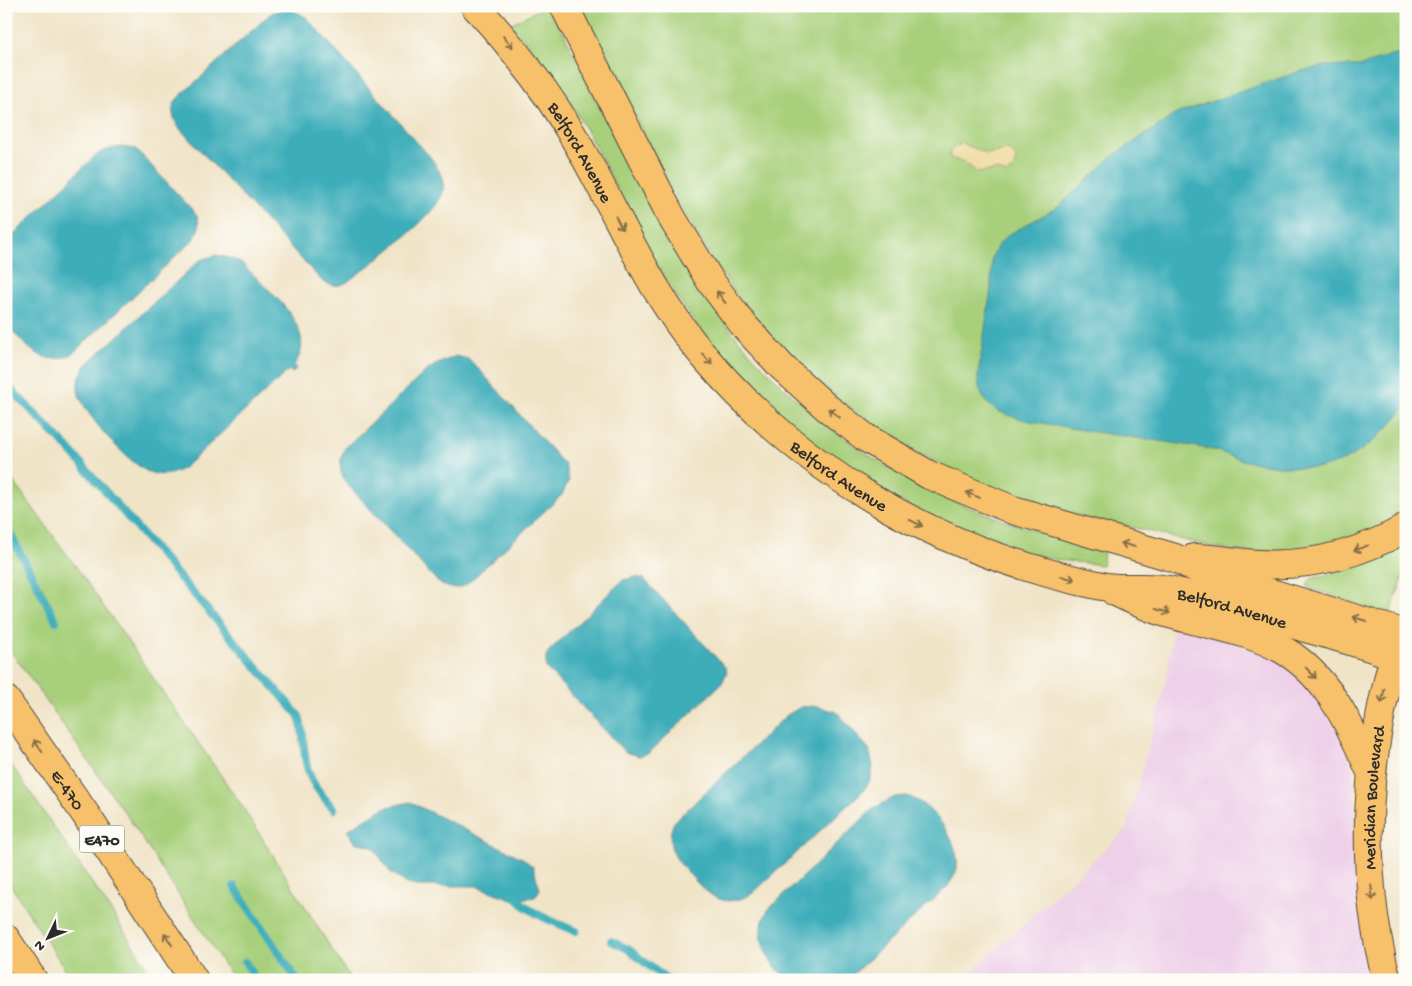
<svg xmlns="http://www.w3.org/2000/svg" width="1412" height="986" font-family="'Gochi Hand',sans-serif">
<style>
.built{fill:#eed0e8}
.green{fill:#a8d07b;stroke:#6a7e53}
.sand{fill:#eeda9e;stroke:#8c8264}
.water{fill:#3eadba;stroke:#346c72}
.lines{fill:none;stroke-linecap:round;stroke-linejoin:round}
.stream{stroke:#3eadba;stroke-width:8}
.major-casing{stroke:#494742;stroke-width:30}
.highway-casing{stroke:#494742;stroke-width:30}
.major{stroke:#f7c06b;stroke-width:28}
.highway{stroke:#f7c06b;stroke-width:28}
.oneway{stroke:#876e48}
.labels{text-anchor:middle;stroke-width:4;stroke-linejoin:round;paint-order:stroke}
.shield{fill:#fdfcf7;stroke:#6a6a68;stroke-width:1}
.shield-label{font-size:16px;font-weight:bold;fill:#2b2b2b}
.street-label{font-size:18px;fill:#2b2b2b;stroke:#fdfcf7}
</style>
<rect width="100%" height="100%" fill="#fdfcf7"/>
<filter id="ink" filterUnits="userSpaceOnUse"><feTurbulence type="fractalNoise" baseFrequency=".02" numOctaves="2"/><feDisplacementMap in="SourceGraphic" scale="10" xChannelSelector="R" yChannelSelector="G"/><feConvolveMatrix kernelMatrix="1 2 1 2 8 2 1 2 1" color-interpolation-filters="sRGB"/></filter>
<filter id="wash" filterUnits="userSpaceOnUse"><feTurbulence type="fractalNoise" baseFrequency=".0096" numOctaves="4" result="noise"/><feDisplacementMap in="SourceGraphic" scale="20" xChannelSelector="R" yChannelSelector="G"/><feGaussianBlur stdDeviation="1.12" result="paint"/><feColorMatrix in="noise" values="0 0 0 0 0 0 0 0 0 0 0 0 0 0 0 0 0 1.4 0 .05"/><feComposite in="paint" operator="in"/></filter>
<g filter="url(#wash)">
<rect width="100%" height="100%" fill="#f0e4c7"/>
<!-- built -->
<path class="built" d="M 1174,623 L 1272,656 L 1313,690 L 1349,753 L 1354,782 L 1357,889 L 1371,980 L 963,980 L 1126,830 L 1166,681 Z"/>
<!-- green -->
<g class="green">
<path d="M 546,6 L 548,6 L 564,34 C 603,111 640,195 686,268 C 743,359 827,438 923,487 C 981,516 1043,533 1104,552 L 1102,565 C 1082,562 1063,562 1043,557 C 889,521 745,409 663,275 C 634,229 614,178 586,130 C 565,92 539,57 510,24 Z"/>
<path d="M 579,6 L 1406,6 L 1406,515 C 1382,529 1347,544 1320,550 C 1306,553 1254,553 1239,551 C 1209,548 1178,538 1149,531 C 1117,524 1084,519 1053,509 C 903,464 780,374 699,238 C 655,164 621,82 579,6 Z"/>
<path d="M 6,471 L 84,578 L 240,803 L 351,980 L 234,980 L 130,820 L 6,644 Z"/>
<path d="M 1406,545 L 1406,568 L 1390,615 L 1308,588 L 1307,584 L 1311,579 L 1357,566 Z"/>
<path d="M 6,757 L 113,914 L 155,980 L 72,980 L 6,878 Z"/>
</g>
<!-- sand -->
<path class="sand" d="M 962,143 L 987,154 L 1008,150 L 1016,157 L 1014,167 L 1007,174 L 996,170 L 978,173 L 964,162 L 950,158 L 950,150 Z"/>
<!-- water -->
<g class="water">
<path d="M 286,7 L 306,17 L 432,159 C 438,169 445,179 443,191 C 438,217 368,266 346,283 C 336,287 330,286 322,281 L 180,129 C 173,119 169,109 178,98 L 270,14 Z"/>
<path d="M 1406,54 L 1406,405 C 1388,431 1355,462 1322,467 C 1302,470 1268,465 1247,461 C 1233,458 1219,450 1204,448 C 1154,439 1104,435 1054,425 C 1035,422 1014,419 996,410 C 983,402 978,390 978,375 L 991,289 L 992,258 L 998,245 L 1008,235 L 1058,207 L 1113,156 L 1178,113 L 1301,71 L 1324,66 L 1361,66 L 1388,56 Z"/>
<path d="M 120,147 L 136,149 L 197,215 C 200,225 199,231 193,240 L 71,355 C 41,368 25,344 6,324 L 6,242 L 95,156 L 103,151 Z"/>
<path d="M 217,255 L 234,259 L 244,265 C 266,289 322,330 294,365 L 297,368 L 292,373 L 289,370 L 185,467 C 173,475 163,477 149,472 C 130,465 80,411 78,390 C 77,380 81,373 86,365 L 200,260 Z"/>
<path d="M 456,356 L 468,359 L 477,367 L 565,465 L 569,480 L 562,495 L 466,585 C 452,591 445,588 434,578 L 346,483 C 338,470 339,461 345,448 L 425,372 L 435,365 Z"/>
<path d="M 637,577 L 644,579 L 725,667 L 727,672 L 722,683 L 649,753 L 639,756 L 625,752 L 546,668 L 546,656 L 549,651 L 623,580 Z"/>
<path d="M 817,706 L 837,712 L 869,749 L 873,767 L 870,780 L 864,790 L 753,893 C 725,910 710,897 691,876 C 675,859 664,845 674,822 L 787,715 L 801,707 Z"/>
<path d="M 905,796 C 930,800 960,841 957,866 C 957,874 951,881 947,887 L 847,980 L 788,980 C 767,961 752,938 768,910 L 874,808 L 895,797 Z"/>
<path d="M 410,802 L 524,859 L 533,867 L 540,889 L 535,897 L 514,900 L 476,886 L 416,886 L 407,884 L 390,872 L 373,847 L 355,842 L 347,830 L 384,808 Z"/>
</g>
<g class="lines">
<!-- stream -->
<g class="stream">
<path d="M 6,384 L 68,448 L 299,716 C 304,732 303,746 306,762 C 309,781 321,795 334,809"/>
<path d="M 6,526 L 56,621"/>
<path d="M 234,886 L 297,980"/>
<path d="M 512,892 C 526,913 554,922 576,931"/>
<path d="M 611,941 L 628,949 L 667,980"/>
<path d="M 245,962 L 256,980"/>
</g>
</g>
</g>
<g filter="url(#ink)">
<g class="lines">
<defs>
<g id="major">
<path id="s1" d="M 475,6 C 514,48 548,92 576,141 C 618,213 648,290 702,354 C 806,477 945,554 1102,586 C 1123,591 1146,585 1168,590 C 1213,600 1258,614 1302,627 C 1337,637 1372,646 1406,660"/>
<path d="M 564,6 L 672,218 L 711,282 L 745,327 L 782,367 L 826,407 L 866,438 L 929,475 L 1013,510 L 1175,558 L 1208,574 L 1406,634"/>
<path d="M 1194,558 C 1216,558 1237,563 1259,564 C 1310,567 1361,553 1406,528"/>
<path d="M 1115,592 C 1129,598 1143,605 1157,610 C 1199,624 1246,628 1285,651 C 1328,677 1350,725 1370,770"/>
<path id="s2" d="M 1387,980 C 1357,868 1366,749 1399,639"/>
</g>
<g id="highway">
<path id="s3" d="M 6,700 L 86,815 L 194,980"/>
<path d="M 6,939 L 33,980"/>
</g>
</defs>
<!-- major casing -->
<use href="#major" class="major-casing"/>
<!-- highway casing -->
<use href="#highway" class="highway-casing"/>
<!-- major -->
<use href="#major" class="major"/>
<!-- highway -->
<use href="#highway" class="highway"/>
</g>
<!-- one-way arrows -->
<defs><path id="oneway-shaft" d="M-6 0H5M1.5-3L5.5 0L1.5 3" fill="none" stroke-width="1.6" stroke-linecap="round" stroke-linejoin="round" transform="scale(1.25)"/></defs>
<g class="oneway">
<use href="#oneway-shaft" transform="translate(508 42) rotate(50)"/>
<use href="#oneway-shaft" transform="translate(619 223) rotate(62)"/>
<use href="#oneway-shaft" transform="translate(721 297) rotate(-126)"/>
<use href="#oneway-shaft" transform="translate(707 359) rotate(48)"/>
<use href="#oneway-shaft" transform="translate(834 413) rotate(-142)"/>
<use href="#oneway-shaft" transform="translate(973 495) rotate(-157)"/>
<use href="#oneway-shaft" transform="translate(916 523) rotate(27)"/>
<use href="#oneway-shaft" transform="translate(1128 545) rotate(-164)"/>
<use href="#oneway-shaft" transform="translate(1361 548) rotate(160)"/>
<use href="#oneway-shaft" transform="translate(1068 578) rotate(15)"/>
<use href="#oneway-shaft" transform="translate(1163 611) rotate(16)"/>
<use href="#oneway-shaft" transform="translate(1360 619) rotate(-163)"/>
<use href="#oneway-shaft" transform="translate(1311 673) rotate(46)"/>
<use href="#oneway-shaft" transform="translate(1383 696) rotate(102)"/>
<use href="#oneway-shaft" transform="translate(38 746) rotate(-125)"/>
<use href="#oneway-shaft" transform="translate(1372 893) rotate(84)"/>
<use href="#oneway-shaft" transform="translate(168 939) rotate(-123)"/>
</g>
</g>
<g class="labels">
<!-- shield labels -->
<rect class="shield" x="79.5" y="825.5" width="45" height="27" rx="4"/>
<g class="shield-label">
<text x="102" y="845">E470</text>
</g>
<!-- street labels -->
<g class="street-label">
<text dy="6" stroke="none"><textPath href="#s1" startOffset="181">Belford Avenue</textPath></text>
<text dy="6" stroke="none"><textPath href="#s1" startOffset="601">Belford Avenue</textPath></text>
<text dy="6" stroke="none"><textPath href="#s1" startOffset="1021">Belford Avenue</textPath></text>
<text dy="6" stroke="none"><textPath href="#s3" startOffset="109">E-470</textPath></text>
<text dy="6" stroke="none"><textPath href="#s2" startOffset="184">Meridian Boulevard</textPath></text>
</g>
</g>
<!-- margin -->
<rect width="1412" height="986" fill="none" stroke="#fdfcf7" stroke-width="25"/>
<!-- north arrow -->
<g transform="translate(48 938) rotate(227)" stroke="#fdfcf7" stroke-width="4" paint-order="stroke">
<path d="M0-4L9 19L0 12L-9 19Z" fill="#2b2b2b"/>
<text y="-8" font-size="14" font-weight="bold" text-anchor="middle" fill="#2b2b2b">N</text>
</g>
</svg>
